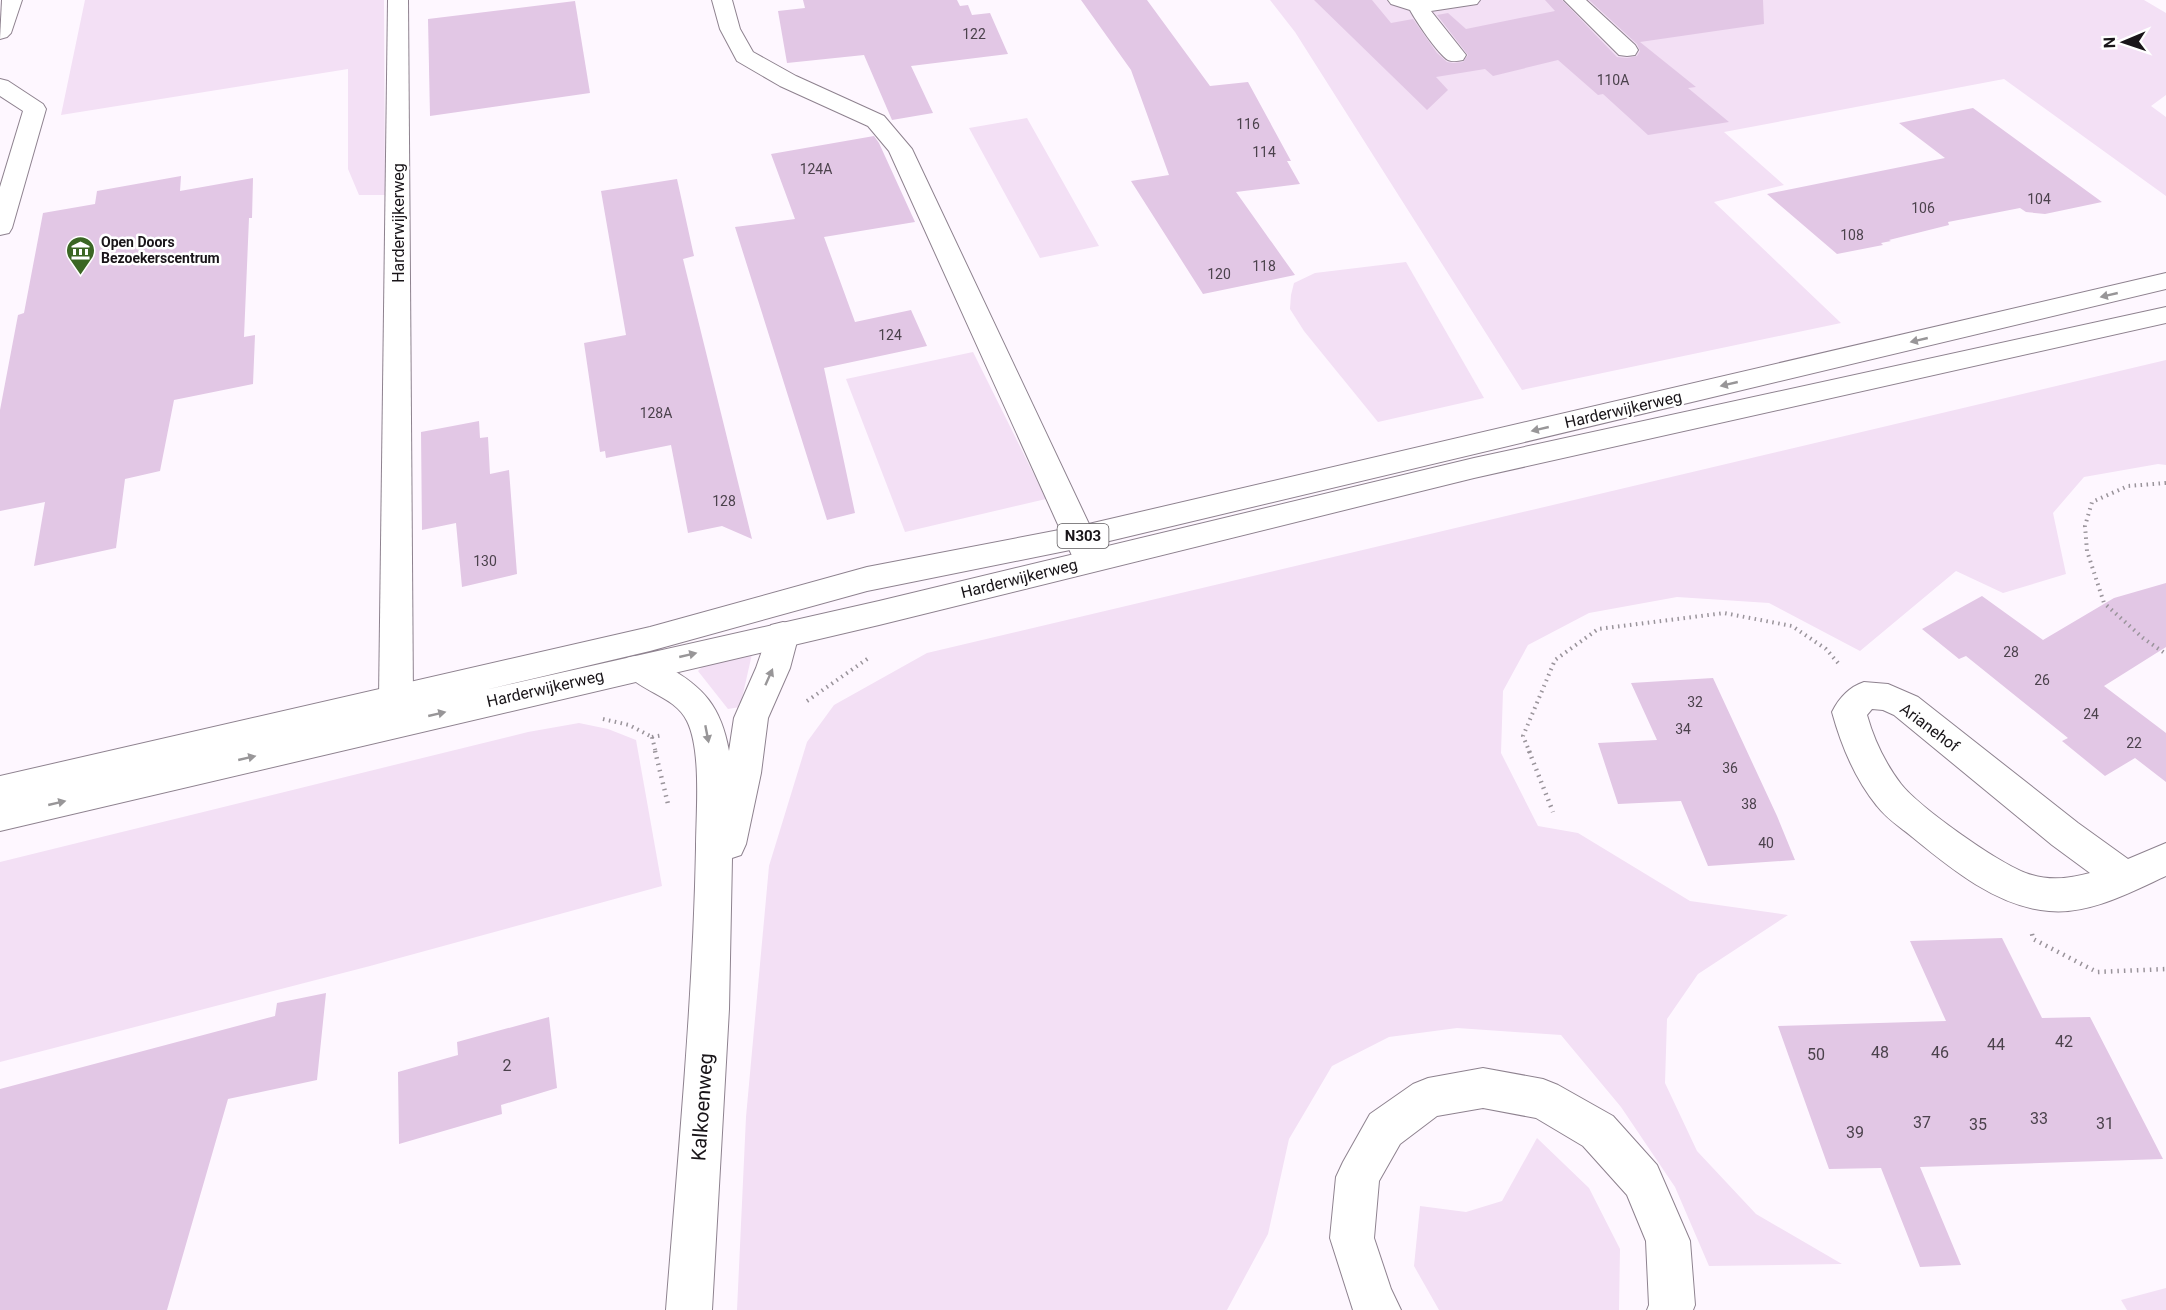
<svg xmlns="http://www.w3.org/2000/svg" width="2166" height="1310" font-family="Roboto,sans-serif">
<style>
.green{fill:#f3e0f5}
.building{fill:#e2c7e5}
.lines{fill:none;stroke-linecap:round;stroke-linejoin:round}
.minor-casing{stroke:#8e828f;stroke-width:2}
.major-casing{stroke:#8e828f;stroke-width:2}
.path-far1{stroke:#9a949b;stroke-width:4;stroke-dasharray:1.5 4.5;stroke-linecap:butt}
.path{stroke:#9a949b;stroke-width:4.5;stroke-dasharray:1.5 5;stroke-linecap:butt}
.minor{fill:#fff;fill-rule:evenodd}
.major{fill:#fff;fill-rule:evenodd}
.oneway{fill:#989698}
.labels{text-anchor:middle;stroke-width:5;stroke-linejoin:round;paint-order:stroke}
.number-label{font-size:14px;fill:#4b424c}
.far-poi-label{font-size:14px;font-weight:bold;fill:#191519;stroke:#fff;text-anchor:start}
.shield{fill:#fff;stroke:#5e5b5e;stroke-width:1.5}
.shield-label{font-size:15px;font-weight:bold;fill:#191519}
.street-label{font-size:16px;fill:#191519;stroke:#fff}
.near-number-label{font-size:16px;fill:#4b424c}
.near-street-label{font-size:20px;fill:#191519;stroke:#fff}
</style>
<rect width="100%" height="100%" fill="#fef7ff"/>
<!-- green -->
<g class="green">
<path d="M 85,0 L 384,0 L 385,195 L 359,195 L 348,169 L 348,69 L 61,115 Z"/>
<path d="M 1270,0 L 2144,0 L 2166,13 L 2166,95 L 2151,106 L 2166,117 L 2166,196 L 2004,79 L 1724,132 L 1784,185 L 1714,202 L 1841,323 L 1522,390 L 1295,32 Z"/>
<path d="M 1027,118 L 1099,246 L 1040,258 L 969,128 Z"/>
<path d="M 1406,262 L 1484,398 L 1378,422 L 1304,331 L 1290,309 L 1291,295 L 1294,283 L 1315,273 Z"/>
<path d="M 973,352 L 1046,499 L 905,532 L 846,379 Z"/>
<path d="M 2166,360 L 2166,465 L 2158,464 L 2084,477 L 2053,513 L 2066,574 L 2003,593 L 1956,571 L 1860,651 L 1769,603 L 1677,597 L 1589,613 L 1528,645 L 1503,691 L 1501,753 L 1538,826 L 1578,833 L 1690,901 L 1788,915 L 1698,974 L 1667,1019 L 1665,1083 L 1697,1151 L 1756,1214 L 1842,1264 L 1709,1266 L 1675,1187 L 1621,1107 L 1561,1035 L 1457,1028 L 1389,1037 L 1332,1066 L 1289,1139 L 1268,1234 L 1227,1310 L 737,1310 L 746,1117 L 769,866 L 807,742 L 834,705 L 927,653 Z"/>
<path d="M 752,654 L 740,707 L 728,709 L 698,671 L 703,666 Z"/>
<path d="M 579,723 L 608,729 L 636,740 L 662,886 L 370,966 L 0,1062 L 0,862 L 528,732 Z"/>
<path d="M 1537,1138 L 1589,1188 L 1620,1249 L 1619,1310 L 1439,1310 L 1414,1266 L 1420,1206 L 1466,1212 L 1502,1201 Z"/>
<path d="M 2166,1288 L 2166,1310 L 2127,1310 L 2121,1300 Z"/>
</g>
<!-- building -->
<g class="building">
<path d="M 803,0 L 957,0 L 960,6 L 968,5 L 972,15 L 990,13 L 1008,54 L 911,66 L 933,113 L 892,120 L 864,55 L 787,63 L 778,11 L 805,8 Z"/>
<path d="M 1081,0 L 1147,0 L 1210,86 L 1248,82 L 1291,161 L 1287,161 L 1300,184 L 1236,192 L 1295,275 L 1203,294 L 1131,181 L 1169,175 L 1131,70 Z"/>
<path d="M 1314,0 L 1372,0 L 1391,23 L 1413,19 L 1437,53 L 1447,62 L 1453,63 L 1463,62 L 1468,55 L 1437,15 L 1448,13 L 1466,29 L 1555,11 L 1545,0 L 1562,0 L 1617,57 L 1627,58 L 1637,56 L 1640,51 L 1637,44 L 1589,0 L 1763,0 L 1764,24 L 1640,42 L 1696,87 L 1688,88 L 1729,122 L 1648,135 L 1603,94 L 1598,95 L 1558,60 L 1493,76 L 1485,69 L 1436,77 L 1448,90 L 1427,110 Z"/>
<path d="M 575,1 L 590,93 L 430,116 L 428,19 Z"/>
<path d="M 1973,108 L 2102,202 L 2045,214 L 2026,212 L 2020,208 L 1948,222 L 1949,225 L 1889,240 L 1891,241 L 1881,243 L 1883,245 L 1837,254 L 1767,194 L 1945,158 L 1899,123 Z"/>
<path d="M 874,136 L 879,143 L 915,222 L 824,237 L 855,322 L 911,310 L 927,346 L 824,368 L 855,513 L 827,520 L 735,227 L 795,219 L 771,154 Z"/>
<path d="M 181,176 L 180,191 L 253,178 L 252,218 L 249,218 L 244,337 L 255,335 L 253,384 L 174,400 L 160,471 L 125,479 L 116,548 L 34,566 L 45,502 L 0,511 L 0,410 L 18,315 L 24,313 L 43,213 L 95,204 L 97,191 Z"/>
<path d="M 677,179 L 694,256 L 683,259 L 752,539 L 722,526 L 688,533 L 671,445 L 606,458 L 605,451 L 600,452 L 584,343 L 626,335 L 601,191 Z"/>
<path d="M 479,421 L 480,438 L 488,437 L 490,474 L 509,470 L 517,574 L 462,587 L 456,523 L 422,530 L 421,432 Z"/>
<path d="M 2166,583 L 2166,647 L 2104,686 L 2166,733 L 2166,782 L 2135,758 L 2105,776 L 2062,741 L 2068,738 L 1966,656 L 1959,659 L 1922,629 L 1982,596 L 2043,640 L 2114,598 Z"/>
<path d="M 1713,678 L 1777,816 L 1795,860 L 1708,866 L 1681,801 L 1618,804 L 1598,743 L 1657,740 L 1631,683 Z"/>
<path d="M 2002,938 L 2042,1018 L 2090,1017 L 2163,1159 L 1920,1167 L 1961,1265 L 1920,1267 L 1881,1168 L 1829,1169 L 1778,1026 L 1946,1021 L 1910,941 Z"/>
<path d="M 326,993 L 317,1080 L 228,1099 L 167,1310 L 0,1310 L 0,1089 L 275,1016 L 277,1003 Z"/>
<path d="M 549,1017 L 557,1088 L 501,1105 L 502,1114 L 399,1144 L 398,1072 L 458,1055 L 457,1042 Z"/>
</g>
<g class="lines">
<defs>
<g id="minor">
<path d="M 2,0 L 22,0 L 11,33 L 7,37 L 0,39 Z"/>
<path d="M 388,0 L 408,0 L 413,699 L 408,708 L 396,712 L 384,708 L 379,699 Z"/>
<path d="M 712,0 L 732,0 L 740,29 L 753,52 L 796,76 L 884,116 L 912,149 L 1106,560 L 1101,568 L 1090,571 L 1079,568 L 1074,560 L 889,151 L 868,126 L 780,86 L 737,61 L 720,29 Z"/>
<path d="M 1388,0 L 1480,0 L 1477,4 L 1431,11 L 1466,55 L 1463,60 C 1458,61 1453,62 1448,60 C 1438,54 1416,21 1410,10 L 1391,4 Z"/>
<path d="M 1564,0 L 1586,0 L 1635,45 L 1638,50 L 1635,55 L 1627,56 L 1619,55 Z"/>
<path d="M 0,79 L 8,81 L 43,104 L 46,109 L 12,228 L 9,233 L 0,235 L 0,187 L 23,111 L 0,96 Z"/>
<path d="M 783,622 L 795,625 L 799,634 L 790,668 L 768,718 L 761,773 L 746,844 L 741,855 L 732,858 L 729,1009 L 712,1310 L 666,1310 C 678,1156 693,1002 696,848 C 696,814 702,751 687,721 C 674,694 636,692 622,667 L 627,658 C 643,653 652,658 666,666 C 704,687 721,707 729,751 L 734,718 L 756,668 L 771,625 Z"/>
<path d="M 1864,682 L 1888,684 L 1918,697 L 2078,823 L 2128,859 L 2166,843 L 2166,876 C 2131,892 2089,915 2049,911 C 1997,907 1950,868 1911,836 C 1900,827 1886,818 1877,806 C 1855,779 1841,745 1832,712 C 1839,698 1849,687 1864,682 ZM 1872,709 L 1883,710 L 1894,715 L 2052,845 L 2090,873 C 2071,878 2052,881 2032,875 C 2004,868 1919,807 1901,784 C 1885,763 1874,740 1867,715 Z"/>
<path d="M 1483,1068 L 1543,1079 L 1558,1085 L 1613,1116 L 1657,1165 L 1690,1241 L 1695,1305 L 1693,1310 L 1647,1310 L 1649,1305 L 1646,1241 L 1627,1195 L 1583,1146 L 1536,1118 L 1483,1108 L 1437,1116 L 1400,1144 L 1379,1181 L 1374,1238 L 1391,1289 L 1401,1310 L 1353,1310 L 1330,1238 L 1336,1177 L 1343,1162 L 1370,1114 L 1413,1084 L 1428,1078 Z"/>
</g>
<path id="major" d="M 2166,273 L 2166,289 L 1080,548 L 867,591 L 650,651 L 485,690 L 879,601 L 1474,458 L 2166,307 L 2166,323 L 1474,478 L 879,625 L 0,831 L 0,776 L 650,627 L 867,567 L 1080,526 Z"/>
</defs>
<!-- minor casing -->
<use href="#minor" class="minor-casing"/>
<!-- major casing -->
<use href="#major" class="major-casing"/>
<!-- path-far1 -->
<g class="path-far1">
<path d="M 2166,483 L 2128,486 L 2092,502 L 2085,526 L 2087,551 L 2104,603 L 2143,638 L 2166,654"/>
<path d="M 807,701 L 870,657"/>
<path d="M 603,719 L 629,725 L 652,737"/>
<path d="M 652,737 L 663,735"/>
<path d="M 652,737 L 656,753"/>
<path d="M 1530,753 L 1523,736 L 1555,660 L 1598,629 L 1724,613 L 1792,626 L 1826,649 L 1839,664"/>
</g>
<!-- path -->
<g class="path">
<path d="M 655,751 L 668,804"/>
<path d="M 1529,751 L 1553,812"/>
<path d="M 2032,934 L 2033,939 L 2097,972 L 2166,969"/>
</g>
<!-- minor -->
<use href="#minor" class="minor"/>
<!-- major -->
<use href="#major" class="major"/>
</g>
<!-- one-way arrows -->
<defs><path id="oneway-solid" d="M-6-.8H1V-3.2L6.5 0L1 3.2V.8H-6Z" transform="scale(1.5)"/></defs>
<g class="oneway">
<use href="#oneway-solid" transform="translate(2109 295) rotate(167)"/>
<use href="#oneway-solid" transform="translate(1919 340) rotate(167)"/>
<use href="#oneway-solid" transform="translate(1729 384) rotate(167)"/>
<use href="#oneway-solid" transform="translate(1540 429) rotate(167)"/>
<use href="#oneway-solid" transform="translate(688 655) rotate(-13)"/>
<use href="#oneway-solid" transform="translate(769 677) rotate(-66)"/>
<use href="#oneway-solid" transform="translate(437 714) rotate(-13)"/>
<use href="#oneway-solid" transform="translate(707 734) rotate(79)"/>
<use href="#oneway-solid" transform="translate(247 758) rotate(-13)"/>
<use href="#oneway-solid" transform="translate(57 803) rotate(-13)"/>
</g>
<!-- icons -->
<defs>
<symbol id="museum-pin" viewBox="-11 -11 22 30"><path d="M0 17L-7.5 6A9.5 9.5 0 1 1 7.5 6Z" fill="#3b6624" stroke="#fff"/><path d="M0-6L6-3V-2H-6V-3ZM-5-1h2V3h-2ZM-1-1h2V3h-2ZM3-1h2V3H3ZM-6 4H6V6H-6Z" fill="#fff"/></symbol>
</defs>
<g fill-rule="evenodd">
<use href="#museum-pin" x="64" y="234" width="33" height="45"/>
</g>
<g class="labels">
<!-- number labels -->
<g class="number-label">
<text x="974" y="39">122</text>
<text x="1613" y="85">110A</text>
<text x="1248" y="129">116</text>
<text x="1264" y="157">114</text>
<text x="816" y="174">124A</text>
<text x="2039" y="204">104</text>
<text x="1923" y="213">106</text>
<text x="1852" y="240">108</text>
<text x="1264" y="271">118</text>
<text x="1219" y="279">120</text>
<text x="890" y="340">124</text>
<text x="656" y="418">128A</text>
<text x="724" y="506">128</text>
<text x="485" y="566">130</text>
<text x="2011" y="657">28</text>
<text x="2042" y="685">26</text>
<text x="1695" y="707">32</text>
<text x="2091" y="719">24</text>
<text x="1683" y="734">34</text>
<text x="2134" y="748">22</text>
<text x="1730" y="773">36</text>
<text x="1749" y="809">38</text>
<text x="1766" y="848">40</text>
</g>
<!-- far-poi labels -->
<g class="far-poi-label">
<text x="101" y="247">Open Doors<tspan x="101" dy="16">Bezoekerscentrum</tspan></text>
</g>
<!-- shield labels -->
<rect class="shield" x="1057.5" y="524" width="51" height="24" rx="4.5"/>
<g class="shield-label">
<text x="1083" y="541">N303</text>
</g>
<!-- street labels -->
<g class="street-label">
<text transform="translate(398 223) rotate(-90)" y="6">Harderwijkerweg</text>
<text transform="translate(1623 409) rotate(-13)" y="6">Harderwijkerweg</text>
<text transform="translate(1019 578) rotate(-14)" y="6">Harderwijkerweg</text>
<text transform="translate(545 688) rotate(-13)" y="6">Harderwijkerweg</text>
<text transform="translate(1930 727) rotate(37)" y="6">Arianehof</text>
</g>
<!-- near-number labels -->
<g class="near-number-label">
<text x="2064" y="1047">42</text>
<text x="1996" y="1050">44</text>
<text x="1880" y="1058">48</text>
<text x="1940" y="1058">46</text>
<text x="1816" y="1060">50</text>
<text x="507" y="1071">2</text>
<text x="2039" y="1124">33</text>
<text x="1922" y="1128">37</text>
<text x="2105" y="1129">31</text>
<text x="1978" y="1130">35</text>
<text x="1855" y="1138">39</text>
</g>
<!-- near-street labels -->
<g class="near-street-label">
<text transform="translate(702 1107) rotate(-86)" y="7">Kalkoenweg</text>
</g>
</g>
<!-- north arrow -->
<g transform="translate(2124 42) rotate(268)" stroke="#ffffff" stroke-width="4.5" paint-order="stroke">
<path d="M0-4.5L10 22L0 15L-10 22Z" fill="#191519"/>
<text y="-9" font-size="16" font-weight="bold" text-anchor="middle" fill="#191519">N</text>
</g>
</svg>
